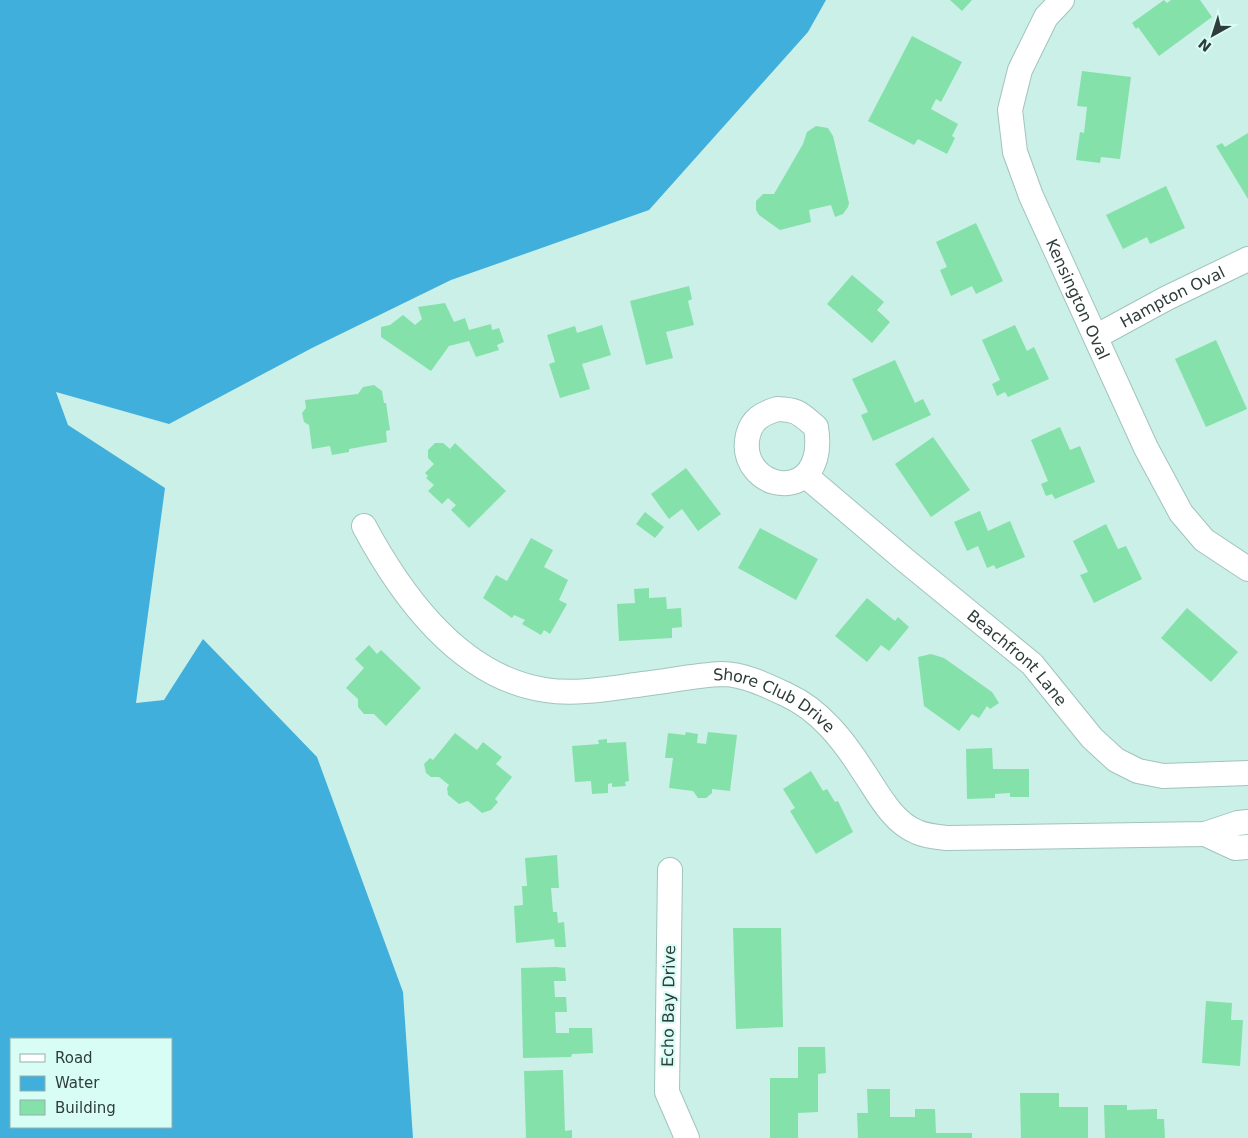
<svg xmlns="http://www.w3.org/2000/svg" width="1248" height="1138" font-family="'DejaVu Sans',sans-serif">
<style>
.water{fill:#41afdc;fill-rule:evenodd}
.building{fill:#84e1aa}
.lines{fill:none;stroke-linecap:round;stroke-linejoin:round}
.street-casing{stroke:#a1c4bd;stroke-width:26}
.street{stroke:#fff;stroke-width:24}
.labels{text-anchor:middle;stroke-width:4.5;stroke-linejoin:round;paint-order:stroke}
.street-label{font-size:16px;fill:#2f3d3a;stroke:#d8fdf5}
</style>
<rect width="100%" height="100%" fill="#cbf0e8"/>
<!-- water -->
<path class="water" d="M 0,0 L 826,0 L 808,32 L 649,210 L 451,280 L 312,348 L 169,424 L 56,392 L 68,425 L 165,488 L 136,703 L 164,700 L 203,639 L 317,757 L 403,992 L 413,1138 L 0,1138 ZM 11,1039 L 171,1039 L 171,1127 L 11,1127 Z"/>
<!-- building -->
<g class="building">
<path d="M 950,0 L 972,0 L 962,11 Z"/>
<path d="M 1164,0 L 1167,3 L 1171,0 L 1200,0 L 1212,17 L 1159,56 L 1138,27 L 1136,29 L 1132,23 Z"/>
<path d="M 912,36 L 962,62 L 941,102 L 936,99 L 931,109 L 958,124 L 952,136 L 955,138 L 947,154 L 918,139 L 914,145 L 868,121 Z"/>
<path d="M 1082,71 L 1131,77 L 1120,159 L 1101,157 L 1100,163 L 1076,160 L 1080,132 L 1084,133 L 1087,107 L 1077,106 Z"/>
<path d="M 816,126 L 828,128 L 833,136 L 849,203 L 848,207 L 843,214 L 835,217 L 831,205 L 809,210 L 811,222 L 780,230 L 759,215 L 756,210 L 756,201 L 763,194 L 774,194 L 803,144 L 807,132 Z"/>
<path d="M 1248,133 L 1248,199 L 1216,146 L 1222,143 L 1225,147 Z"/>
<path d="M 1166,186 L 1185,228 L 1150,244 L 1147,237 L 1123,249 L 1106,215 Z"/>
<path d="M 976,223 L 1003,281 L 976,294 L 972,286 L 951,296 L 940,270 L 947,267 L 936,242 Z"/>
<path d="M 852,275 L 884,302 L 877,310 L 890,322 L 872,343 L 827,304 Z"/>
<path d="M 689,286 L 692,299 L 688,301 L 694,325 L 666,332 L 673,358 L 646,365 L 630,301 Z"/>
<path d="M 445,303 L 454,322 L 465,318 L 469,330 L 491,324 L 492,330 L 499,328 L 504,342 L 497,345 L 499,350 L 476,357 L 469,341 L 449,346 L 431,371 L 381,337 L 381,327 L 390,325 L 403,315 L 415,325 L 422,319 L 418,307 Z"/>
<path d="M 602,325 L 611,355 L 582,364 L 590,389 L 560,398 L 549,364 L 555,362 L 547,335 L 575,326 L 577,333 Z"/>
<path d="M 1015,325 L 1027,351 L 1034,347 L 1049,379 L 1008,397 L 1005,392 L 997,396 L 992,384 L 1000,380 L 982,340 Z"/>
<path d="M 1216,340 L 1247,409 L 1206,427 L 1175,359 Z"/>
<path d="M 895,360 L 915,403 L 923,399 L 931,415 L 873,441 L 861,415 L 868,412 L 852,379 Z"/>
<path d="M 374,385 L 382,391 L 384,403 L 386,403 L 390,430 L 386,431 L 387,442 L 349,449 L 349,452 L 332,455 L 330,446 L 312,449 L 309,425 L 304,422 L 302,413 L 306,408 L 305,400 L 358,394 L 363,387 Z"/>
<path d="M 1060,427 L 1070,450 L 1080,446 L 1095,482 L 1055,499 L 1052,494 L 1046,496 L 1041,484 L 1048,481 L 1031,440 Z"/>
<path d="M 933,437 L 970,490 L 931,517 L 895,464 Z"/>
<path d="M 435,443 L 443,443 L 450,449 L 455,443 L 506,491 L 469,528 L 451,510 L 456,505 L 448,498 L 442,504 L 428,491 L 434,485 L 426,478 L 428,476 L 425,473 L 434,464 L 428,458 L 428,450 Z"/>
<path d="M 686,468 L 721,514 L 698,531 L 682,509 L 669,519 L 651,494 Z"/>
<path d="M 980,511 L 988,531 L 1010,521 L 1025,557 L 996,569 L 994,565 L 987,568 L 978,546 L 967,551 L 954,522 Z"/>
<path d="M 645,512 L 664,527 L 655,538 L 636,524 Z"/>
<path d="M 1106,524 L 1118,549 L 1126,546 L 1142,579 L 1094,603 L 1080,575 L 1088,572 L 1073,541 Z"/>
<path d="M 760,528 L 818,559 L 796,600 L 738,568 Z"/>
<path d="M 531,538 L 553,550 L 544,567 L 568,580 L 559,600 L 567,604 L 550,634 L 544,630 L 541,635 L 522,624 L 525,620 L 514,615 L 512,618 L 483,598 L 496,575 L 507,581 Z"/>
<path d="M 649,588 L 649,598 L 666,597 L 667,609 L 681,608 L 682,627 L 672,628 L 672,638 L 619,641 L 617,604 L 635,603 L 634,589 Z"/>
<path d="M 867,598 L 895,621 L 898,617 L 909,627 L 889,651 L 881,645 L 867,662 L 835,636 Z"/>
<path d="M 1187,608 L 1238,652 L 1211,682 L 1161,638 Z"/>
<path d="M 369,645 L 377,654 L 381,650 L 421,688 L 386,726 L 374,714 L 364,714 L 358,707 L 358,699 L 346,688 L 364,668 L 355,659 Z"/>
<path d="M 931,654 L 944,658 L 992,692 L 999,703 L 990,709 L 987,706 L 979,718 L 972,714 L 959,731 L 924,706 L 918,657 Z"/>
<path d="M 686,732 L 698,734 L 697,743 L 706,744 L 708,732 L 737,735 L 730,791 L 712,789 L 712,793 L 706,798 L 698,798 L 693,791 L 669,788 L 673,758 L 665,758 L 668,733 L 685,735 Z"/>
<path d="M 455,733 L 477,750 L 483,742 L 502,757 L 496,764 L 512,777 L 495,799 L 498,802 L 491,810 L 482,813 L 468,801 L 459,804 L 448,795 L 447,788 L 449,785 L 439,777 L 431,777 L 426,773 L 424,764 L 430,758 L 433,760 Z"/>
<path d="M 607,739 L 607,743 L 626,742 L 629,781 L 625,782 L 626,786 L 612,787 L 612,783 L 608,784 L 608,793 L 592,794 L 591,781 L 575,782 L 572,746 L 599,744 L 598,740 Z"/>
<path d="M 992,748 L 993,769 L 1029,769 L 1029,797 L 1010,797 L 1010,793 L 995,794 L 995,798 L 967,799 L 966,749 Z"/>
<path d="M 811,771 L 823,791 L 827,789 L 835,802 L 838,801 L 853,832 L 816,854 L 790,811 L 795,808 L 783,789 Z"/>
<path d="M 557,855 L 559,888 L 551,888 L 553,912 L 557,912 L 558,923 L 564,922 L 566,947 L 555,947 L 554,939 L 516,943 L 514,906 L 523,905 L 522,886 L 527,886 L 525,858 Z"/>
<path d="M 733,928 L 781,928 L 783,1027 L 736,1029 Z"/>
<path d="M 556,967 L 565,968 L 566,981 L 554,981 L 555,997 L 566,997 L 567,1012 L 555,1012 L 556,1033 L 569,1033 L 569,1028 L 592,1028 L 593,1053 L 572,1054 L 571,1057 L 523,1058 L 521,968 Z"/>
<path d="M 1206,1001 L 1232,1003 L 1231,1020 L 1243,1020 L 1240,1066 L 1202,1063 Z"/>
<path d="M 798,1047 L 825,1047 L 826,1073 L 818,1074 L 818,1112 L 798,1113 L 798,1138 L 770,1138 L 770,1078 L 798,1078 Z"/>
<path d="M 563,1070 L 565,1131 L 572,1130 L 572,1138 L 526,1138 L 524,1071 Z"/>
<path d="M 867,1089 L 890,1089 L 890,1117 L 915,1117 L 915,1109 L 935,1109 L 936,1133 L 972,1133 L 972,1138 L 858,1138 L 857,1113 L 868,1113 Z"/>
<path d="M 1020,1093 L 1059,1093 L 1059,1107 L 1088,1107 L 1088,1138 L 1021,1138 Z"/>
<path d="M 1104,1105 L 1127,1105 L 1127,1110 L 1157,1109 L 1157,1119 L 1164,1119 L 1165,1138 L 1105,1138 Z"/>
</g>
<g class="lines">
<defs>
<g id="street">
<path id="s1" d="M 1062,0 L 1046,17 L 1020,70 L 1010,110 L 1015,152 L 1031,196 L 1146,448 L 1181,513 L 1204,540 L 1248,569"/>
<path id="s2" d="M 1097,336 L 1167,298 L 1248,259"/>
<path d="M 777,409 C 799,410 799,413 816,427 C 829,510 735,491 748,435 C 752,419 762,414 777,409 Z"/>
<path id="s3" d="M 806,476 L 905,560 L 1032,664 L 1092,738 L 1116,760 L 1138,771 L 1163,776 L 1248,773"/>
<path id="s4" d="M 364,526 C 402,597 460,677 545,690 C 577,695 612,688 643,684 C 669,681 696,675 722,674 C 744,674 768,686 787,695 C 820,710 844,741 863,771 C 878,793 892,822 917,832 C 926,836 938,837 947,838 L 1205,834 L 1238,823 L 1248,822"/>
<path d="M 1205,834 L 1235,848 L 1248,847"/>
<path d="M 670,870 L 667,1092 L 687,1138"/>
</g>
</defs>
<!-- street casing -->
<use href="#street" class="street-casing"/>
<!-- street -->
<use href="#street" class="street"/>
</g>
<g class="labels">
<!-- street labels -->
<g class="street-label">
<text dy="6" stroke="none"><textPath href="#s2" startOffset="85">Hampton Oval</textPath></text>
<text dy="6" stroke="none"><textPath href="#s1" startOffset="326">Kensington Oval</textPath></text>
<text dy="6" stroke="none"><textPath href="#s3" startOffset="279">Beachfront Lane</textPath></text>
<text dy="6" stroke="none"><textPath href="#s4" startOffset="490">Shore Club Drive</textPath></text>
<text transform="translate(668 1006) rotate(-89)" y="6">Echo Bay Drive</text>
</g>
</g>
<!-- legend -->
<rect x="10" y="1038" width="162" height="90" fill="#d8fdf5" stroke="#94b0aa"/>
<rect x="20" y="1054" width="25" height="8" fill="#ffffff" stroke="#94b0aa"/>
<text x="55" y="1063" font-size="15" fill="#2f3d3a">Road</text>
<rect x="20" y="1076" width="25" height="15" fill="#41afdc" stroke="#94b0aa"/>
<text x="55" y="1088" font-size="15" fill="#2f3d3a">Water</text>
<rect x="20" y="1100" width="25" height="15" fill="#84e1aa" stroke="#94b0aa"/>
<text x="55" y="1113" font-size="15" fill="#2f3d3a">Building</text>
<!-- north arrow -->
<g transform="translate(1213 35) rotate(219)" stroke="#d8fdf5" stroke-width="4" paint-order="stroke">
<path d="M0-4L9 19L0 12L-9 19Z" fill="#2f3d3a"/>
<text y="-8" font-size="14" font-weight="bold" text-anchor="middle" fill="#2f3d3a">N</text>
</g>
</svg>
